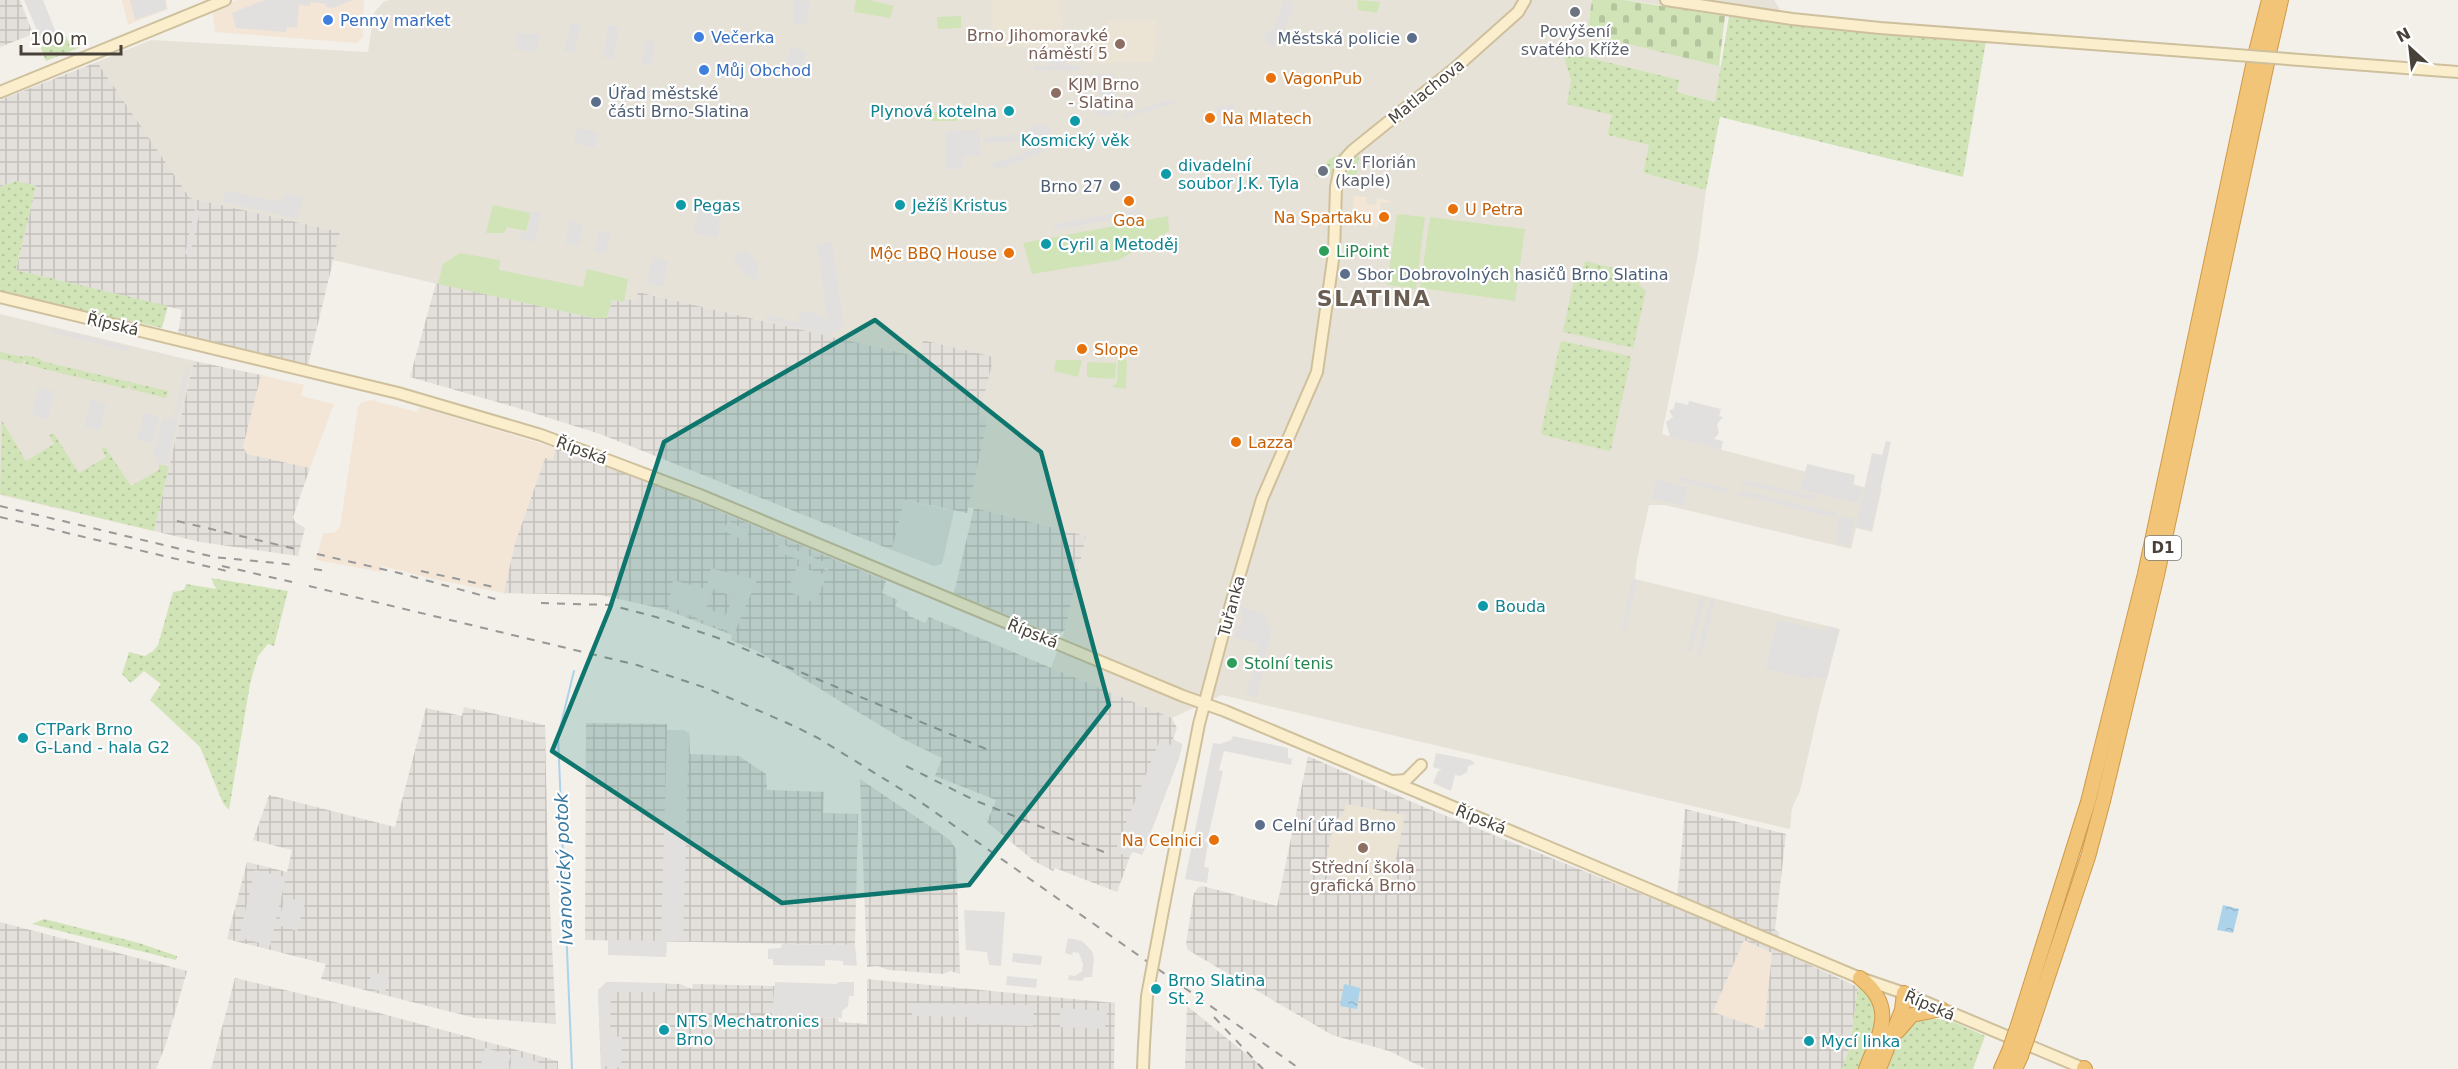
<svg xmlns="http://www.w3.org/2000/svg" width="2458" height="1069" font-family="'DejaVu Sans',sans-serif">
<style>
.residential{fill:#e7e2d8}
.commercial{fill:#f3e6d7}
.industrial{fill:url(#industrial-grid);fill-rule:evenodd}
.education{fill:#ebe4d5}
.grass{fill:url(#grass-dots)}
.cemetery{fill:url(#cemetery-stones)}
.park{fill:#d1e4b7}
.parking{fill:#e2e0de;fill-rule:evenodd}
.water{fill:url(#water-ripples)}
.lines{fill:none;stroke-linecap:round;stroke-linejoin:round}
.stream{stroke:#acd3ea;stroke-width:2}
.secondary-casing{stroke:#cfc09d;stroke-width:14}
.highway-casing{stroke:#d09948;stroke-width:16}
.secondary{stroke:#faeecd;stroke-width:10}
.highway{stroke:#f1c477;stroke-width:14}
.rail{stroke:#989898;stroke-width:2;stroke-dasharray:8 8;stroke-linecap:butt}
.secondary-bridge-casing{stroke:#cfc09d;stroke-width:14;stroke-linecap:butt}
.highway-bridge-casing{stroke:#d09948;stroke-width:16;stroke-linecap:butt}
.secondary-bridge{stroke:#faeecd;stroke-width:10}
.highway-bridge{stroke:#f1c477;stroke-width:14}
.marked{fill:#0f766e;fill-opacity:0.2;stroke:#0f766e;stroke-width:4.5;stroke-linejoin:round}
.worship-dot{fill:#6b7280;stroke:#fff;stroke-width:2}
.shop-dot{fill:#3f7fe0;stroke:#fff;stroke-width:2}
.service-dot{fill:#5c6f8a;stroke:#fff;stroke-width:2}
.education-dot{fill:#8d6e63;stroke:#fff;stroke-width:2}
.food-dot{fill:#e8710a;stroke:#fff;stroke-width:2}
.culture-dot{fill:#0f9aa8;stroke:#fff;stroke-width:2}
.leisure-dot{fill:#2e9e5b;stroke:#fff;stroke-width:2}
.labels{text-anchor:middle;stroke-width:4.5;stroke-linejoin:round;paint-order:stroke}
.shield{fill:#fff;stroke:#7e7a74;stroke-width:1.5}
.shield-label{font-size:15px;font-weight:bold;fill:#474139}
.shop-label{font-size:16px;fill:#366cbe;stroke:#fff;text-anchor:start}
.worship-label{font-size:16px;fill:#5b616d;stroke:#fff}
.education-label{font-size:16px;fill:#785e54;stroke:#fff;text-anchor:end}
.service-label{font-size:16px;fill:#4e5e75;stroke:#fff;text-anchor:start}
.food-label{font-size:16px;fill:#c56008;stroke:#fff;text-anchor:start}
.street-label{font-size:16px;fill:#474139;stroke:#fff}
.culture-label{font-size:16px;fill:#0d838f;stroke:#fff;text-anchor:start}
.leisure-label{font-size:16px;fill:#27864d;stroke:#fff;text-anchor:start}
.water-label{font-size:18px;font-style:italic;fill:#397aa2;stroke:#fff}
.district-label{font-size:22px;font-weight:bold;letter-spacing:1.5px;fill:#695e51;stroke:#fff}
</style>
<defs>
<pattern id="industrial-grid" width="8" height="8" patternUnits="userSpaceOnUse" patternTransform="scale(1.5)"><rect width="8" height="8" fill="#e3dfdb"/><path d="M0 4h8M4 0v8" fill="none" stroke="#c4c1bd"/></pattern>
<pattern id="grass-dots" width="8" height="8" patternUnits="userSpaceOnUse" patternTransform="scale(1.5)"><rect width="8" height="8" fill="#d1e4b7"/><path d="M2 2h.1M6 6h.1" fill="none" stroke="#b5c59e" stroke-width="1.8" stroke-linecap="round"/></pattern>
<pattern id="cemetery-stones" width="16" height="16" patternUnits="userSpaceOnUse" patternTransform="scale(1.5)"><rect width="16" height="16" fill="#d1e4b7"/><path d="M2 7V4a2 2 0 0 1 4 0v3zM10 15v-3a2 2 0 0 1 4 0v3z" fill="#b5c59e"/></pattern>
<pattern id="water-ripples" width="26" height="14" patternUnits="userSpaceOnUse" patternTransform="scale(1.5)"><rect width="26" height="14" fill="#acd3ea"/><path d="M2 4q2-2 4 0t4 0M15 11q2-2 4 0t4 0" fill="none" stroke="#95b6c9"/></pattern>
</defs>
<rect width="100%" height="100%" fill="#f3f0ea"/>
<!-- residential -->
<g class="residential">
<path d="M 389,0 L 1592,0 L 1587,33 L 1721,66 L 1716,102 L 1677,92 L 1680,80 L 1562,51 L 1571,81 L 1612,115 L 1607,135 L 1649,145 L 1643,173 L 1706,190 L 1698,254 L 1662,434 L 1864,487 L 1882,488 L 1872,532 L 1856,528 L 1851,549 L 1665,505 L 1649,505 L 1637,560 L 1635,579 L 1840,629 L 1819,708 L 1800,791 L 1792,808 L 1790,829 L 1222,695 L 1172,718 L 1051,668 L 1065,630 L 1086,536 L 968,507 L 988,419 L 979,416 L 994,357 L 923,340 L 919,358 L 639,292 L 636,301 L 625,298 L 594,318 L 578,316 L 333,260 L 340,232 L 190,198 L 97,62 L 151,40 L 368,52 L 374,13 L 383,2 Z"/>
<path d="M 1626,0 L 1774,0 L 1780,9 L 1743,17 Z"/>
<path d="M 0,314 L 194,361 L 154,531 L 0,495 Z"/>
</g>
<!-- commercial -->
<g class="commercial">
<path d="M 122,0 L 166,0 L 168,9 L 128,25 Z"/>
<path d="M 237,0 L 364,0 L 363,37 L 357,43 L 215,32 L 212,9 Z"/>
<path d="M 1354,196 L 1367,197 L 1366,204 L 1376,205 L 1377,198 L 1391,201 L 1391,203 L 1381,202 L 1378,227 L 1351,224 Z"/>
<path d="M 261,375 L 304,385 L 301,396 L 334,404 L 310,468 L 247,454 L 243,448 Z"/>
<path d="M 371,400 L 417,412 L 419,407 L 556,448 L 553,460 L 545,458 L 542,467 L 515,543 L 504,593 L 433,579 L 382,566 L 381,572 L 316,560 L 323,533 L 334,533 L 340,527 L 358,407 L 362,402 Z"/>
<path d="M 1744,940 L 1772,953 L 1764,1031 L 1713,1012 Z"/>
</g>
<!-- industrial -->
<g class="industrial">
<path d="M 0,0 L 20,0 L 33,34 L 0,47 Z"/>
<path d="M 97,62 L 190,198 L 340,232 L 308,365 L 178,333 L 182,310 L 16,270 L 36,186 L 16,181 L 0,187 L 0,100 Z"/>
<path d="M 436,283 L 594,318 L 607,318 L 612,300 L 623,302 L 624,298 L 636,301 L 638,292 L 919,357 L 923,340 L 994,357 L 979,416 L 988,419 L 967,513 L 905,500 L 892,550 L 600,434 L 511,406 L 410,377 Z"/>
<path d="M 194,361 L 261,375 L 243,447 L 247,454 L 310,468 L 293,517 L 295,522 L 305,528 L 298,556 L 200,542 L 154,531 Z"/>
<path d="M 556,448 L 582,456 L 700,503 L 886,581 L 882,593 L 898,600 L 895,606 L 908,612 L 909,616 L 925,623 L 929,617 L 1172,718 L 1177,728 L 1173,739 L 1182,744 L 1179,758 L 1142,855 L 1132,851 L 1117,892 L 1055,868 L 1053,871 L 1034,861 L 987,822 L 996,800 L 935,776 L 942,758 L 901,738 L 759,652 L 731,640 L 732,635 L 664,609 L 600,595 L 504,593 L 515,543 L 542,467 L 545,458 L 553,460 Z"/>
<path d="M 974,508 L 1086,536 L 1065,630 L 1058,634 L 1053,634 L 954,593 Z"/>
<path d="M 464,707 L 545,725 L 548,865 L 556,1024 L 475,1018 L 321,979 L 326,964 L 227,939 L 247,862 L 287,872 L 292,850 L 253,840 L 269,795 L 395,827 L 426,708 L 462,716 Z"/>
<path d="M 586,723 L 667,724 L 667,730 L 683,730 L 689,733 L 690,754 L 739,756 L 766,774 L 767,790 L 824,792 L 823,813 L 858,814 L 855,945 L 585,940 Z"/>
<path d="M 1308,756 L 1419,805 L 1676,908 L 1685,809 L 1786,834 L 1775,930 L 1779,932 L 1777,950 L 1858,987 L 1850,1047 L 1842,1069 L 1426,1069 L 1389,1051 L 1332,1035 L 1188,950 L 1186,944 L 1194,893 L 1199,887 L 1203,886 L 1277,906 ZM 1346,804 L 1389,891 L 1334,822 L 1344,813 ZM 1744,940 L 1772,953 L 1764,1030 L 1713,1012 Z"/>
<path d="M 860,779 L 950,840 L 956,849 L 960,974 L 951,971 L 943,974 L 889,970 L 878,966 L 867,967 Z"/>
<path d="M 0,922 L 187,971 L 166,1044 L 156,1069 L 0,1069 Z"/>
<path d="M 235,978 L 368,1010 L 558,1061 L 558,1069 L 211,1069 Z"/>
<path d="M 867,979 L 1115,1003 L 1114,1069 L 601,1069 L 598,990 L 607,982 L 680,984 L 692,989 L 693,984 L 775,986 L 772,1016 L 838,1018 L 839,1022 L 867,1024 Z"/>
<path d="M 1187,1006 L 1265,1069 L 1185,1069 Z"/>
</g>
<!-- education -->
<g class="education">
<path d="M 992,0 L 1060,0 L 1063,46 L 993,47 Z"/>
<path d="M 1157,20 L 1154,59 L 1151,62 L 1088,63 L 1085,60 L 1084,29 L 1108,28 L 1108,21 Z"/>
<path d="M 1346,804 L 1405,815 L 1389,891 L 1323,874 L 1334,822 L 1344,813 Z"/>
</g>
<!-- grass -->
<g class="grass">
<path d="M 1729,16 L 1986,41 L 1963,177 L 1720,117 L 1706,190 L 1643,173 L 1649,145 L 1607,135 L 1612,115 L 1567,104 L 1571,81 L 1562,51 L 1680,80 L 1677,92 L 1715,102 Z"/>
<path d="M 66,36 L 69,42 L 80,39 L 86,45 L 46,61 L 40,46 Z"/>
<path d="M 1347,150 C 1338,165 1336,181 1315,176 L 1316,173 L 1325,165 L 1328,160 Z"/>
<path d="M 1355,156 L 1359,156 L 1355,186 L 1347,185 L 1347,174 Z"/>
<path d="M 16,181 L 36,186 L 16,270 L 168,306 L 162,328 L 127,320 L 127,318 L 121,317 L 120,320 L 0,291 L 0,187 Z"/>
<path d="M 1585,261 L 1641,275 L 1639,285 L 1646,291 L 1633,348 L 1563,332 L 1575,274 L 1583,269 Z"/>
<path d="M 1563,341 L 1629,356 L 1631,359 L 1611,449 L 1609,451 L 1543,435 L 1541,432 L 1560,343 Z"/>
<path d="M 0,352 L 23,357 L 24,355 L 41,359 L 41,361 L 168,391 L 166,398 L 130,389 L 129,384 L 127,389 L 77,377 L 78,372 L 75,377 L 25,364 L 25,359 L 22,364 L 0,359 Z"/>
<path d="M 2,421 L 26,461 L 54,444 L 49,435 L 54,434 L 79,473 L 106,457 L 101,448 L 105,447 L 131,486 L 159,470 L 159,464 L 169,467 L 154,531 L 0,494 Z"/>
<path d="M 211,578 L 288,591 L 274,646 L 268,644 L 258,656 L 250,684 L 229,810 L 223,803 L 200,747 L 150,700 L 161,684 L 144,671 L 131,683 L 122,674 L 129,652 L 145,656 L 153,651 L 158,645 L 173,592 L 184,590 L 186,584 L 216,589 Z"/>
<path d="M 44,919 L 139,943 L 177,956 L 176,960 L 32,924 Z"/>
<path d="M 1858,987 L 1873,994 L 1878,1023 L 1859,1069 L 1842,1069 L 1850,1047 Z"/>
<path d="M 1924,1018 L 1949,1020 L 1985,1036 L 1973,1069 L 1888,1069 C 1893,1047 1904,1028 1924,1018 Z"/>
</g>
<!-- cemetery -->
<path class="cemetery" d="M 1592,0 L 1624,0 L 1725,16 L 1719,66 L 1587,34 Z"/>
<!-- park -->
<g class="park">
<path d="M 856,0 L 869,0 L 894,6 L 890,18 L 854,12 Z"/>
<path d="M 1357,0 L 1380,2 L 1377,13 L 1358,10 Z"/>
<path d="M 961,16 L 961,28 L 938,29 L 937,17 Z"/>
<rect x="932" y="112" width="25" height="9"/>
<path d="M 493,205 L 531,213 L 526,231 L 507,227 L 504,233 L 486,233 Z"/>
<path d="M 1397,214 L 1425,217 L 1416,289 L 1387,285 Z"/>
<path d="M 1168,216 L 1169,231 L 1119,260 L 1032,274 L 1023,243 Z"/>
<path d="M 1430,217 L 1525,229 L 1515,301 L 1420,288 Z"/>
<path d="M 460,253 L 500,260 L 499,270 L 583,287 L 587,269 L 628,279 L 624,302 L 612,300 L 607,318 L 594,318 L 438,284 L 443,264 Z"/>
<path d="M 1118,359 L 1127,360 L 1126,389 L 1112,387 L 1117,382 Z"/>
<path d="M 1056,360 L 1082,360 L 1078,377 L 1054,371 Z"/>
<path d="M 1087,362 L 1116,363 L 1115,379 L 1087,377 Z"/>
</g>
<!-- parking -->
<g class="parking">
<path d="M 24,0 L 43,0 L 58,38 L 43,44 Z"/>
<path d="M 130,0 L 165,0 L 167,9 L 135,20 Z"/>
<path d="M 264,0 L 353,0 L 333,8 L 326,7 L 326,4 L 310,2 L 310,6 L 299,5 L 297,28 L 287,27 L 286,32 L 236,28 L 232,13 Z"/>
<path d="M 1284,0 L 1295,2 L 1284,33 L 1273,49 L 1263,37 L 1274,28 Z"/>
<path d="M 794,1 L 810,1 L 807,25 L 793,24 Z"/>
<path d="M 571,22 L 581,24 L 574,53 L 564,51 Z"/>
<path d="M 608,25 L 619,27 L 613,59 L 603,58 Z"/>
<path d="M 517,33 L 540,35 L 537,52 L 515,50 Z"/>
<path d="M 645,41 L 655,41 L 652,66 L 641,64 Z"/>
<path d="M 791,47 L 806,51 L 800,77 L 784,73 Z"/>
<path d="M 1050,57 L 1065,57 L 1065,65 L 1081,65 L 1081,70 L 1034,71 L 1034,66 L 1050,66 Z"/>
<path d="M 1097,74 L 1114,74 L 1115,80 L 1110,80 L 1110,86 L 1115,87 L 1116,113 L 1107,117 L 1097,116 L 1097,110 L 1100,109 L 1099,79 L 1097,78 Z"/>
<path d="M 1174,99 L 1175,103 L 1124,118 L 1123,114 Z"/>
<path d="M 1234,105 L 1239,126 L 1222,130 L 1216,107 Z"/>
<path d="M 1029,125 L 1050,125 L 1051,131 L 1046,137 L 1034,140 Z"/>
<path d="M 577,128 L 598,132 L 595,148 L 574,143 Z"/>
<path d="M 980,130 L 980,156 L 963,157 L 963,169 L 946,169 L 946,131 Z"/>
<path d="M 1020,134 L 1024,141 L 984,143 L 983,141 L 983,137 Z"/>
<path d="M 1040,146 L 1046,151 L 997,170 L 990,164 Z"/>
<path d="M 225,190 L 281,202 L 284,193 L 303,197 L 298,219 L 223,202 Z"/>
<path d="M 700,200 L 724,205 L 717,238 L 693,233 Z"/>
<path d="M 195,209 L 200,211 L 189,258 L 185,253 Z"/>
<path d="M 1138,209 L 1143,214 L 1055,230 L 1053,224 Z"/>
<path d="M 531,211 L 541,213 L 535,242 L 519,239 L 521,231 L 527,232 Z"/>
<path d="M 570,221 L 583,224 L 579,246 L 565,243 Z"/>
<path d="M 599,230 L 611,232 L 606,254 L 594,252 Z"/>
<path d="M 832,242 L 844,328 L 832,332 L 831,336 L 765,320 L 767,315 L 797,322 L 801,310 L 827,317 L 817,244 Z"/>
<path d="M 748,251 L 757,262 L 757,279 L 745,276 L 731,255 Z"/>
<path d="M 653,257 L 668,261 L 663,287 L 647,284 Z"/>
<path d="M 51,328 L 129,347 L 128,351 L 50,332 Z"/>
<path d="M 186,366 L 190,367 L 167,465 L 157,463 L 158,458 L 153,457 L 163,417 L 173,420 Z"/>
<path d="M 38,387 L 54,391 L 48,419 L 32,415 Z"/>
<path d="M 91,400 L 107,404 L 100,431 L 84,427 Z"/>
<path d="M 1689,401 L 1721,409 L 1719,416 L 1723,417 L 1717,424 L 1719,433 L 1714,439 L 1723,441 L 1721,450 L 1670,437 L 1666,422 L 1673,417 L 1669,411 L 1674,408 L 1675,402 L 1688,405 Z"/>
<path d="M 144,413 L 159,416 L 153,443 L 137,440 Z"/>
<path d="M 1886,441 L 1891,442 L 1871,531 L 1856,527 L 1872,453 L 1882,455 Z"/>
<path d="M 1807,464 L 1855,475 L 1853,486 L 1862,488 L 1858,503 L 1801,490 Z"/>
<path d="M 1679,477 L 1728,488 L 1727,493 L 1678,482 Z"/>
<path d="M 1656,479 L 1688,487 L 1683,506 L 1652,499 Z"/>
<path d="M 1742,480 L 1816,496 L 1815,501 L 1741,484 Z"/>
<path d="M 1739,490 L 1838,513 L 1836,518 L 1738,495 Z"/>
<path d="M 905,500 L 954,511 L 942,564 L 934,566 L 892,550 Z"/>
<path d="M 1839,516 L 1855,519 L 1849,545 L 1834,542 Z"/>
<path d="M 728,521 L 749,531 L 746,541 L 723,531 Z"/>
<path d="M 780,543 L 831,565 L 828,571 L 776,551 Z"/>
<path d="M 797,566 L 827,575 L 815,603 L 787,591 Z"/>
<path d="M 711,568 L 757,580 L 734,634 L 668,606 L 673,580 L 706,589 ZM 714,589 L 733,597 L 725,616 L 706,608 Z"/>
<path d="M 1632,579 L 1637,581 L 1626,630 L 1622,629 Z"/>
<path d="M 1700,597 L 1705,599 L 1691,652 L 1687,651 Z"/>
<path d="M 1710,600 L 1715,601 L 1702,655 L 1697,654 Z"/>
<path d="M 1240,606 L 1268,614 L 1266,625 L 1272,627 L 1257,697 L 1246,695 L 1259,644 L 1233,637 L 1242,619 Z"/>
<path d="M 1777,620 L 1827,631 L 1828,626 L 1839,629 L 1827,679 L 1813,676 L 1812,680 L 1765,669 Z"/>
<path d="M 667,730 L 683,730 L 689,733 L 683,941 L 667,941 L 666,957 L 608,955 L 608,940 L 661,941 Z"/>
<path d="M 1233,736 L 1288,748 L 1288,758 L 1292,759 L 1291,765 L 1224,751 L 1219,770 L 1223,771 L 1208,837 L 1204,840 L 1208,843 L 1204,867 L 1209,868 L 1207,883 L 1185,879 L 1213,743 L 1220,744 L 1231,740 Z"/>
<path d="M 1163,741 L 1175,747 L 1178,742 L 1182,744 L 1179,758 L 1142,855 L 1133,851 L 1129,858 L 1117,852 L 1117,845 L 1159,742 Z"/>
<path d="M 1436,753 L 1471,760 L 1475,764 L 1468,766 L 1467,772 L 1460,776 L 1455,775 L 1451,791 L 1433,783 L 1438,771 L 1442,770 L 1433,767 Z"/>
<path d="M 255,870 L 286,877 L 270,946 L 239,937 Z"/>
<path d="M 285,897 L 305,902 L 297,931 L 278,925 Z"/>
<path d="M 964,910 L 1005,912 L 1001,966 L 989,965 L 987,952 L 966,950 Z"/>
<path d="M 1068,938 L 1082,941 L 1092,951 L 1094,959 L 1092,977 L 1085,977 L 1082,981 L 1068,980 L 1069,975 L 1075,976 L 1082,971 L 1083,964 L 1079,953 L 1073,952 L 1072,955 L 1065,953 Z"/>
<path d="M 782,944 L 855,945 L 857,966 L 843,965 L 843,961 L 825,960 L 825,966 L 773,965 L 773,959 L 768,959 L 768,949 L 781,948 Z"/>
<path d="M 1013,953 L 1042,956 L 1041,965 L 1012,962 Z"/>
<path d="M 372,972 L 389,976 L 385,992 L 367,988 Z"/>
<path d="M 1007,976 L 1037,979 L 1036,988 L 1006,985 Z"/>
<path d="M 607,982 L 666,983 L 665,992 L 611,992 L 610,1034 L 612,1036 L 622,1037 L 621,1068 L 601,1066 L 598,990 Z"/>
<path d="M 775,982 L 837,984 L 838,982 L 854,982 L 854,996 L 849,996 L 848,1006 L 842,1011 L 842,1018 L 772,1016 Z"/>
<path d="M 913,1003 L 1034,1005 L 1033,1026 L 970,1024 L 969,1017 L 912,1016 Z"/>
<path d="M 1060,1008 L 1107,1011 L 1105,1029 L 1060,1027 Z"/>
<path d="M 485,1048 L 511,1055 L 507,1069 L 480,1069 Z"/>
<path d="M 512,1055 L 539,1062 L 538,1069 L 510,1069 Z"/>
</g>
<!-- water -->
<g class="water">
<path d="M 2223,905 L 2239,909 L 2233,933 L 2217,930 Z"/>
<path d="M 1344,984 L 1360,988 L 1357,1009 L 1340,1006 Z"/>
</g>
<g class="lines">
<!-- stream -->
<path class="stream" d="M 572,1069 L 558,736 L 574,671"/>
<defs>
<g id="secondary">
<path d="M 1666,0 L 1792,19 L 1880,28 L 2224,54"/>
<path d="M 2300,60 L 2458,72"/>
<path d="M 0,92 L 225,0"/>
<path d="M 0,297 L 398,393 L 541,435 L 700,495 L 1183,696 L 1225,711 L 1860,978 L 1904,993 L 2085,1069"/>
<path d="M 1392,781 L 1406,780 L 1421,765"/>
<path d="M 1164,905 L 1199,724 L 1231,604 L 1262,499 L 1317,372 L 1334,253 L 1336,187 L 1339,172 L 1344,160 L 1352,151 L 1454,69 L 1518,12 L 1525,0"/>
<path d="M 1143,1069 L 1144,1045"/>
</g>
<g id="highway">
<path d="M 2256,52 L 2269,0"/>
<path d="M 2269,53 L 2281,0"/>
<path d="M 1860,978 C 1897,1007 1880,1032 1866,1069"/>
<path d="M 2019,1022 L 2088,802 L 2145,574 L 2254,61"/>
<path d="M 2031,1027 L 2088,857 L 2103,801 L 2157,575 L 2267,63"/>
<path d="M 1898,1031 L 1912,1015 L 1941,1009"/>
<path d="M 2084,1068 L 2085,1069"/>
<path d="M 1879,1069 L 1902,1010 L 1904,993"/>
<path d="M 2001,1069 L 2009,1051"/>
<path d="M 2015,1069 L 2021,1056"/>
</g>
</defs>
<!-- secondary casing -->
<use href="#secondary" class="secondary-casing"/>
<!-- highway casing -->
<use href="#highway" class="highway-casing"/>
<!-- secondary -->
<use href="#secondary" class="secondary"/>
<!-- highway -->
<use href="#highway" class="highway"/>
<!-- rail -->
<g class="rail">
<path d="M 0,506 L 214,557 L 296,565"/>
<path d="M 0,517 L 231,572"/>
<path d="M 177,521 L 300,550"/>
<path d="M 317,554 L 399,573 L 499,600"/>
<path d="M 222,566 L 292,582"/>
<path d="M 314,569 L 327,571"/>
<path d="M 421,571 L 494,587"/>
<path d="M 309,586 L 637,665 L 709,689 L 794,726 L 818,738 L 912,796 L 1300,1069"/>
<path d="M 541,603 L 610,605 L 656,617 L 718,638 L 991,751"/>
<path d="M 906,766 L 974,800 L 1104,852"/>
<path d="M 1214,1017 L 1263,1069"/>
</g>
<defs>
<g id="secondary-bridge">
<path d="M 2224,54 L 2300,60"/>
<path d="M 1144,1045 L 1147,996 L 1164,905"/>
</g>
<g id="highway-bridge">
<path d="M 2009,1051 L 2019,1022"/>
<path d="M 2021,1056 L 2031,1027"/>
</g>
</defs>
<!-- secondary-bridge casing -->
<use href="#secondary-bridge" class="secondary-bridge-casing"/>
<!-- highway-bridge casing -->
<use href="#highway-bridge" class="highway-bridge-casing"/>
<!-- secondary-bridge -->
<use href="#secondary-bridge" class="secondary-bridge"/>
<!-- highway-bridge -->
<use href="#highway-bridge" class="highway-bridge"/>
</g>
<!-- marked area -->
<path class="marked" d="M 875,320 L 1041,452 L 1109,705 L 969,885 L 782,903 L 552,751 L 610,608 L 664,442 Z"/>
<!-- markers -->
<g class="worship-dot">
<circle cx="1575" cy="12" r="6"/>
<circle cx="1323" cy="171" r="6"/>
</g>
<g class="shop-dot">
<circle cx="328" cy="20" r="6"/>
<circle cx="699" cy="37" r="6"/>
<circle cx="704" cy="70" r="6"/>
</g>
<g class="service-dot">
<circle cx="1412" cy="38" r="6"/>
<circle cx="596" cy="102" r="6"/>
<circle cx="1115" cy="186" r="6"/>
<circle cx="1345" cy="274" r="6"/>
<circle cx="1260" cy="825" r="6"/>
</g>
<g class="education-dot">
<circle cx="1120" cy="44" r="6"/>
<circle cx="1056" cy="93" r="6"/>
<circle cx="1363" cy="848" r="6"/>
</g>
<g class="food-dot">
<circle cx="1271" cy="78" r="6"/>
<circle cx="1210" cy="118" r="6"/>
<circle cx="1129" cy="201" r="6"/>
<circle cx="1453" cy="209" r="6"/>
<circle cx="1384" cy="217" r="6"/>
<circle cx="1009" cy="253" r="6"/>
<circle cx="1082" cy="349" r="6"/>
<circle cx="1236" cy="442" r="6"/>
<circle cx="1214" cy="840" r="6"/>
</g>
<g class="culture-dot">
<circle cx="1009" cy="111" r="6"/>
<circle cx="1075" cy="121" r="6"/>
<circle cx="1166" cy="174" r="6"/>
<circle cx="681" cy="205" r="6"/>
<circle cx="900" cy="205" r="6"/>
<circle cx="1046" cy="244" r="6"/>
<circle cx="1483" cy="606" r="6"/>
<circle cx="23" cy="738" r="6"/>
<circle cx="1156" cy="989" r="6"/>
<circle cx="664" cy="1030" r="6"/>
<circle cx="1809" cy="1041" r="6"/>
</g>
<g class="leisure-dot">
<circle cx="1324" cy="251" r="6"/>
<circle cx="1232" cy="663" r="6"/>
</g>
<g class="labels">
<!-- shield labels -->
<rect class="shield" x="2145" y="536" width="36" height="24" rx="4.5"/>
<g class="shield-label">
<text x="2163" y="553">D1</text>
</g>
<!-- shop labels -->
<g class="shop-label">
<text x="340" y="26">Penny market</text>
<text x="711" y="43">Večerka</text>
<text x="716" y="76">Můj Obchod</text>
</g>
<!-- worship labels -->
<g class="worship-label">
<text x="1575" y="37">Povýšení<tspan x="1575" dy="18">svatého Kříže</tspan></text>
<text x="1335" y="168" text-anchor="start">sv. Florián<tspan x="1335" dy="18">(kaple)</tspan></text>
</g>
<!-- education labels -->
<g class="education-label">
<text x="1108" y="41">Brno Jihomoravké<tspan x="1108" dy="18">náměstí 5</tspan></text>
<text x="1068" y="90" text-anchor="start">KJM Brno<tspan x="1068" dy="18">- Slatina</tspan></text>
<text x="1363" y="873" text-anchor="middle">Střední škola<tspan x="1363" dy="18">grafická Brno</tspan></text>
</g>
<!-- service labels -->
<g class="service-label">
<text x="1400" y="44" text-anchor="end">Městská policie</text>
<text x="608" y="99">Úřad městské<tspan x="608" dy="18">části Brno-Slatina</tspan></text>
<text x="1103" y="192" text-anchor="end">Brno 27</text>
<text x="1357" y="280">Sbor Dobrovolných hasičů Brno Slatina</text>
<text x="1272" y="831">Celní úřad Brno</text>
</g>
<!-- food labels -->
<g class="food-label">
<text x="1283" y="84">VagonPub</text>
<text x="1222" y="124">Na Mlatech</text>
<text x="1465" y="215">U Petra</text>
<text x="1372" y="223" text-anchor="end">Na Spartaku</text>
<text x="1129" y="226" text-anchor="middle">Goa</text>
<text x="997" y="259" text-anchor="end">Mộc BBQ House</text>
<text x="1094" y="355">Slope</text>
<text x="1248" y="448">Lazza</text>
<text x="1202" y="846" text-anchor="end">Na Celnici</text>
</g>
<!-- street labels -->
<g class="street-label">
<text transform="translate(1426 91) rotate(-39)" y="6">Matlachova</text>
<text transform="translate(113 324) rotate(13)" y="6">Řípská</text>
<text transform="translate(582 450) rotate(20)" y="6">Řípská</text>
<text transform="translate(1231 606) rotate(-75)" y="6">Tuřanka</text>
<text transform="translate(1033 633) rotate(22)" y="6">Řípská</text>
<text transform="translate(1481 819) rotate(22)" y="6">Řípská</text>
<text transform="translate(1930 1005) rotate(23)" y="6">Řípská</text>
</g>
<!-- culture labels -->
<g class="culture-label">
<text x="997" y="117" text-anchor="end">Plynová kotelna</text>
<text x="1075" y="146" text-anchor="middle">Kosmický věk</text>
<text x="1178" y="171">divadelní<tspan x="1178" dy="18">soubor J.K. Tyla</tspan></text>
<text x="693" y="211">Pegas</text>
<text x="912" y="211">Ježíš Kristus</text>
<text x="1058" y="250">Cyril a Metoděj</text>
<text x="1495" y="612">Bouda</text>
<text x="35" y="735">CTPark Brno<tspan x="35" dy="18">G-Land - hala G2</tspan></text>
<text x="1168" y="986">Brno Slatina<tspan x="1168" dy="18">St. 2</tspan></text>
<text x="676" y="1027">NTS Mechatronics<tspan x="676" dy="18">Brno</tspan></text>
<text x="1821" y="1047">Mycí linka</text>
</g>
<!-- leisure labels -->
<g class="leisure-label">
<text x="1336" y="257">LiPoint</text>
<text x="1244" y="669">Stolní tenis</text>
</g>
<!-- water labels -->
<g class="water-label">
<text transform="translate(564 869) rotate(-92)" y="6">Ivanovický potok</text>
</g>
<!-- district labels -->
<g class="district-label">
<text x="1374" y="306">SLATINA</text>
</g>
</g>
<!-- north arrow -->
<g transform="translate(2410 48) rotate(333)" stroke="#ffffff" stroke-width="4.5" paint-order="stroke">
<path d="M0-4.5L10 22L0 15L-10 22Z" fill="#474139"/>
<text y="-9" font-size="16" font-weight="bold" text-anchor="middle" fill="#474139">N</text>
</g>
<!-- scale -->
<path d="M21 45v9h100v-9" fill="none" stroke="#474139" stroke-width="3"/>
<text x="30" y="45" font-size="18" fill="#474139" stroke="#ffffff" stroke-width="4.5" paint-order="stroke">100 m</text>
</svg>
